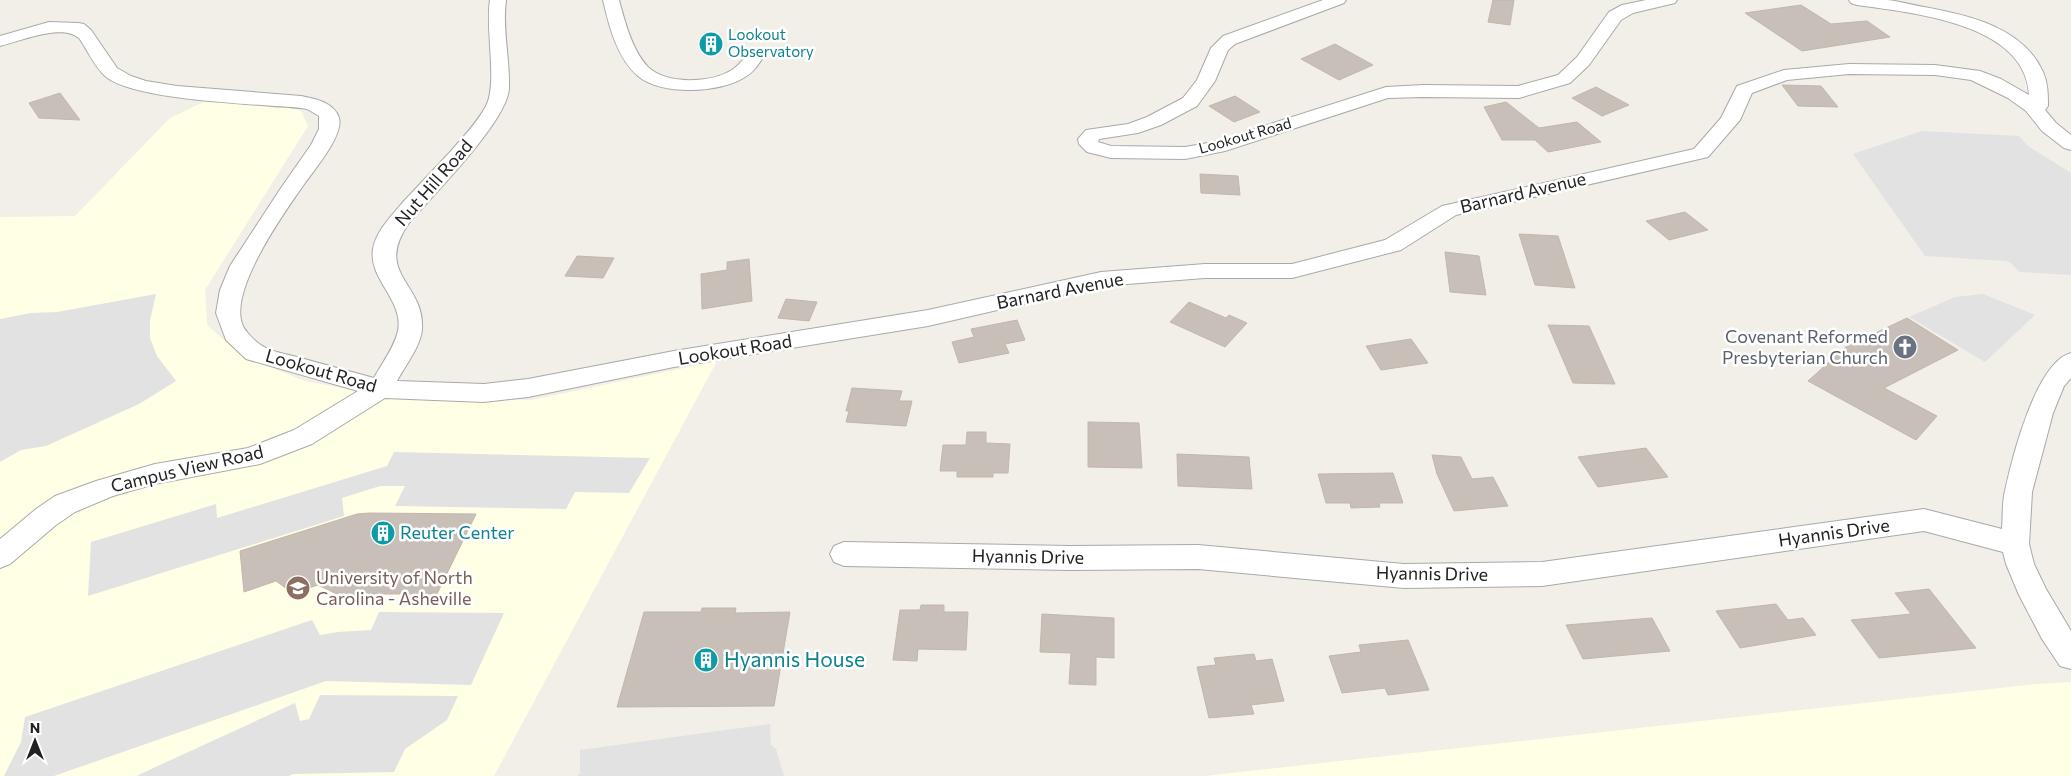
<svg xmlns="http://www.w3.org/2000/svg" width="2071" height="776" font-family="Commissioner,sans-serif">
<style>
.education{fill:#ffffe5}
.parking{fill:#e2e2e2}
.building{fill:#c7bfb8;stroke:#c4b6ab}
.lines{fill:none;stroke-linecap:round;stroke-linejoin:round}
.street-casing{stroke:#a9a9a9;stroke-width:2}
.street{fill:#fff;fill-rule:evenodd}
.labels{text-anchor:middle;stroke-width:5;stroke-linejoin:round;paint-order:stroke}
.far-culture-label{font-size:15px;fill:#0d838f;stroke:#fff;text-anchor:start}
.far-street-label{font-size:15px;fill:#222;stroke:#fff}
.street-label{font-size:18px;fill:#222;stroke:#fff}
.worship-label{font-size:18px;fill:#5b616d;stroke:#fff;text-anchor:end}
.culture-label{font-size:18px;fill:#0d838f;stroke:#fff;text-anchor:start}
.education-label{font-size:18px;fill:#785e54;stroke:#fff;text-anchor:start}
.near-culture-label{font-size:21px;fill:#0d838f;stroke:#fff;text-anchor:start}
</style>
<rect width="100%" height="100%" fill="#f2efe9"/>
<!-- education -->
<g class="education">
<path d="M 208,100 L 283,105 L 301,111 L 308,126 L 205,290 L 207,325 L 242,356 L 305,381 L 392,397 L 532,400 L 717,361 L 494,776 L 0,776 L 0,217 L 75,216 L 170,118 Z"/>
<path d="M 2071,682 L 2071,776 L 1205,776 L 2036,684 Z"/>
</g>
<!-- parking -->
<g class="parking">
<path d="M 1922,131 L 2019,136 L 2028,146 L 2071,173 L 2071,275 L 2019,272 L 2011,263 L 2006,261 L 1925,256 L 1853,154 Z"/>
<path d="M 156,294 L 150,320 L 150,338 L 157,356 L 176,381 L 139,404 L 119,413 L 46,446 L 21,450 L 0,462 L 0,319 L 31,313 L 57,312 Z"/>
<path d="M 1983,294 L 2035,315 L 1985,362 L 1909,317 L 1955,297 Z"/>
<path d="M 394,452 L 650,458 L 629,493 L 575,492 L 566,509 L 395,506 L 405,486 L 380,486 L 342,498 L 344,516 L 88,596 L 91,542 L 216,504 L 217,518 L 387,466 Z"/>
<path d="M 379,612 L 504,613 L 471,685 L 326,681 L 54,776 L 4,776 L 21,742 L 25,717 L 312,620 L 320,635 L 338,632 L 371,630 Z"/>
<path d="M 320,695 L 458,696 L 447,720 L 405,749 L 394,772 L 293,774 L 289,776 L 136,776 L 295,703 L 300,721 L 309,719 Z"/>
<path d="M 770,724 L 771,745 L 776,749 L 784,776 L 577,776 L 580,774 L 580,750 Z"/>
</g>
<!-- building -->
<g class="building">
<path d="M 1493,0 L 1514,0 L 1510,25 L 1488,22 Z"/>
<path d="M 1801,5 L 1831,24 L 1867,21 L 1890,37 L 1802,51 L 1745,13 Z"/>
<path d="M 1335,44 L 1373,65 L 1339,80 L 1301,59 Z"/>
<path d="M 1782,85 L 1821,86 L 1838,107 L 1798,106 Z"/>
<path d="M 1596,87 L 1629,105 L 1602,116 L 1572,98 Z"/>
<path d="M 60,93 L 80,120 L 39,118 L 29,103 Z"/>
<path d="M 1235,96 L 1260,112 L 1234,122 L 1209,106 Z"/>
<path d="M 1506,102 L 1539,128 L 1577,122 L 1601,142 L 1548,152 L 1535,140 L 1502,140 L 1484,107 Z"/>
<path d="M 1200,174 L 1238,176 L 1240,195 L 1201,193 Z"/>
<path d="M 1685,212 L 1708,230 L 1669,240 L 1646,221 Z"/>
<path d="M 1519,234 L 1558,236 L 1575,288 L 1535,285 Z"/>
<path d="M 1445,252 L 1479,256 L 1486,295 L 1450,292 Z"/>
<path d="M 577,256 L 614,258 L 603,278 L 565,276 Z"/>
<path d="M 749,259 L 752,301 L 702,309 L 701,274 L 727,270 L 727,262 Z"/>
<path d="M 786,299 L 817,302 L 809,321 L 778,318 Z"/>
<path d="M 1189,302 L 1226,318 L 1229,315 L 1247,323 L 1225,347 L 1170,322 Z"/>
<path d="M 1907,318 L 1958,350 L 1884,388 L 1937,416 L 1916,440 L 1808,381 L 1846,347 Z"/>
<path d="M 1017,320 L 1025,340 L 1005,344 L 1009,353 L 959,363 L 952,342 L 974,337 L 971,329 Z"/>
<path d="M 1548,325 L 1589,326 L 1615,384 L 1573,383 Z"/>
<path d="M 1411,339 L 1428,363 L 1381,370 L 1366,346 Z"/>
<path d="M 852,388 L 902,391 L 899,401 L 912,401 L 906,426 L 846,422 L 849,411 L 846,411 Z"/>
<path d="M 1088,422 L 1139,423 L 1142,468 L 1088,467 Z"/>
<path d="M 967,432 L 986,432 L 986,443 L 1010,444 L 1008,473 L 993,473 L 993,477 L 957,477 L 957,471 L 940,471 L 943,445 L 966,445 Z"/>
<path d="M 1646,448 L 1668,477 L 1598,487 L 1578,457 Z"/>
<path d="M 1177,454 L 1249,457 L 1252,489 L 1178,486 Z"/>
<path d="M 1432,455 L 1461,457 L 1472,479 L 1493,477 L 1508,506 L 1454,511 L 1437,474 Z"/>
<path d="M 1393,473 L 1403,503 L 1379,503 L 1380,507 L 1351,508 L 1350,503 L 1326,503 L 1318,474 Z"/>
<path d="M 369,513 L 476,514 L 437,594 L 359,594 L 341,596 L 318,585 L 302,590 L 287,589 L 276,581 L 244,592 L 240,551 L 357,514 Z"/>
<path d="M 1929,589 L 1976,648 L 1879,658 L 1851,620 L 1911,614 L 1895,593 Z"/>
<path d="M 1776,604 L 1788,620 L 1803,618 L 1816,635 L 1740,648 L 1716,611 Z"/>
<path d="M 921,605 L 944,605 L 944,612 L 968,612 L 966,650 L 918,649 L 917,661 L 893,660 L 900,610 L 920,610 Z"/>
<path d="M 702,608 L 736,608 L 735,613 L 790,612 L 774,706 L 617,707 L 644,612 L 701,612 Z"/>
<path d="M 1042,614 L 1114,618 L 1114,658 L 1096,657 L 1096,685 L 1069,684 L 1071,653 L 1040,652 Z"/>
<path d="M 1652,618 L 1670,651 L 1583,659 L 1566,625 Z"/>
<path d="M 1408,640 L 1429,690 L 1388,695 L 1385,688 L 1342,693 L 1329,656 L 1361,652 L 1359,645 Z"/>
<path d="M 1254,654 L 1256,661 L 1272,659 L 1284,701 L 1251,705 L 1254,714 L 1209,718 L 1197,667 L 1216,665 L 1214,658 Z"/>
</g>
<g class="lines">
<defs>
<g id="street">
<path d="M 490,0 L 506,0 C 502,29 510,59 509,88 C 508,121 432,196 409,223 C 373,274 425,283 422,329 C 421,346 405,366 397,381 L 484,384 L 528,379 L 674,351 L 928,310 L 1101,272 L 1205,264 L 1292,264 L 1385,240 L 1442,206 L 1694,149 L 1721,118 L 1737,86 L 1784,70 L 1849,64 L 1935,65 L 1980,71 L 2001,79 L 2029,95 C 2026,23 1912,13 1857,5 L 1851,3 L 1849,0 C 1861,0 1874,0 1887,0 C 1899,1 1912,5 1924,7 C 1968,15 2023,27 2043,72 C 2048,83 2048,95 2048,106 L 2045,110 L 2056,123 L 2071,135 L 2071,150 L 2064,148 L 2042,131 L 2026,111 L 2008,98 L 1971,80 L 1935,75 L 1849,74 L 1787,80 L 1752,93 L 1740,120 L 1708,157 L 1456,215 L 1401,250 L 1292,278 L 1205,278 L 1101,286 L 928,326 L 674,367 L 528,397 L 484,402 L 385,398 L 312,444 L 260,464 L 155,484 L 113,496 L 75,512 L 56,525 L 10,564 L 0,568 L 0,539 L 36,509 L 55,496 L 96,481 L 155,464 L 248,448 L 294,430 L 358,391 L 246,359 L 226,340 L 216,313 L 220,290 L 230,266 L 281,188 L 311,145 L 319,129 L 319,116 L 307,109 L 301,108 C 260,104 133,101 105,76 C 94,66 87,49 79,38 C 62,23 20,41 0,46 L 0,36 L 49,22 L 78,23 L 84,24 L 91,30 L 117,68 L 131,76 L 146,81 L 177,86 L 301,96 C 315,99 334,102 339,118 C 344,135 314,170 305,183 C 286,210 219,302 247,332 C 251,337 258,344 264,347 C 273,352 286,354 297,357 C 322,364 348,371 374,378 C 382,363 394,348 398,331 C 404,300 368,279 373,249 C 376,231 393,214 404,201 C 420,184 435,168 451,151 C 463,137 477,123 486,106 C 498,83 485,29 490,0 Z"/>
<path d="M 603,0 L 619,0 C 625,22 632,50 648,67 C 667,85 711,83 732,70 C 739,65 743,60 748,53 L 754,52 L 760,53 L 763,57 C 758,65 754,72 745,77 C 721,93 661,96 638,76 C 617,58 609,26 603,0 Z"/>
<path d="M 1323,0 L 1346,0 L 1344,3 L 1235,44 L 1228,50 L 1215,81 L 1197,106 L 1161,125 L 1138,133 L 1099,139 L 1098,142 L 1111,146 L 1185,147 L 1214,142 L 1386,87 L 1423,85 L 1518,86 L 1558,75 L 1577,57 L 1609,12 L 1622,5 L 1646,0 L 1677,0 L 1675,3 L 1633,13 L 1621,20 L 1589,65 L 1570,83 L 1519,98 L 1423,97 L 1388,98 L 1225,151 L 1185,159 L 1111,158 L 1087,152 L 1079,144 L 1078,139 L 1086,130 L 1128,124 L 1147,117 L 1183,98 L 1197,80 L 1211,48 L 1223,36 Z"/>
<path d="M 2071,353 L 2071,378 L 2064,386 L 2053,413 L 2032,492 L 2029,544 L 2034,564 L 2046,589 L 2071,631 L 2071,669 L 2060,666 L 2042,639 L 2019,595 L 2006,564 L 2003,552 L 1924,531 L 1542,586 L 1404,588 L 1198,569 L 1070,570 L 844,566 L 834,562 L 830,554 L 834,546 L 844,542 L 1070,546 L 1198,545 L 1404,564 L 1542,562 L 1924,509 L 2002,529 C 2003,517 2002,503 2005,491 C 2012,458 2036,362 2071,353 Z"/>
</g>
</defs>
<!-- street casing -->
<use href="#street" class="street-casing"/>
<!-- street -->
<use href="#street" class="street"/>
</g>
<!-- icons -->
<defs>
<symbol id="building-disc" viewBox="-11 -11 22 22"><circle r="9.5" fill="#0f9aa8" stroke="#fff"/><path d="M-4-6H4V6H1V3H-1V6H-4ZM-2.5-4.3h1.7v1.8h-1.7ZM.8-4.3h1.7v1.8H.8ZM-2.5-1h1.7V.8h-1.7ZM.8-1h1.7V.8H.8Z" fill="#fff"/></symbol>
<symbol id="church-disc" viewBox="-11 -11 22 22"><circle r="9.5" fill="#6b7280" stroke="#fff"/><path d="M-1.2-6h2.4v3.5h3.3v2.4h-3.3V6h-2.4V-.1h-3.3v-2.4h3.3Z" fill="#fff"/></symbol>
<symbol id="university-disc" viewBox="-11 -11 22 22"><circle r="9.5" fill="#8d6e63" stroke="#fff"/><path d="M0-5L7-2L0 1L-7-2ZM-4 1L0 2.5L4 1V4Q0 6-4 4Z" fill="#fff"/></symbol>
</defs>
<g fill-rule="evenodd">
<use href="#building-disc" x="697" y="30" width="28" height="28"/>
<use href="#church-disc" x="1891" y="333" width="28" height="28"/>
<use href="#building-disc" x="369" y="519" width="28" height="28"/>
<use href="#university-disc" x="284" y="574" width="28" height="28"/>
<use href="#building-disc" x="692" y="646" width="28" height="28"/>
</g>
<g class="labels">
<!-- far-culture labels -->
<g class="far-culture-label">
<text x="728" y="40">Lookout<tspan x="728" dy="17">Observatory</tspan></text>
</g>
<!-- far-street labels -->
<g class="far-street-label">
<text transform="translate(1245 136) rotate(-16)" y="5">Lookout Road</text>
</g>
<!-- street labels -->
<g class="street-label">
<text transform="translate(434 183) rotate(-49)" y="6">Nut Hill Road</text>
<text transform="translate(1523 193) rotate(-13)" y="6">Barnard Avenue</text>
<text transform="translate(1060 291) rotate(-11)" y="6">Barnard Avenue</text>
<text transform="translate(735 350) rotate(-9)" y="6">Lookout Road</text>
<text transform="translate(321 371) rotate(16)" y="6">Lookout Road</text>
<text transform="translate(187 469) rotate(-13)" y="6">Campus View Road</text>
<text transform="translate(1834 533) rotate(-8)" y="6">Hyannis Drive</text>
<text transform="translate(1028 557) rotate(1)" y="6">Hyannis Drive</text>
<text transform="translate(1432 574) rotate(1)" y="6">Hyannis Drive</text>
</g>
<!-- worship labels -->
<g class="worship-label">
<text x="1888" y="343">Covenant Reformed<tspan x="1888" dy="21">Presbyterian Church</tspan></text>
</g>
<!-- culture labels -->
<g class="culture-label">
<text x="400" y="539">Reuter Center</text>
</g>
<!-- education labels -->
<g class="education-label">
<text x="316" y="584">University of North<tspan x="316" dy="21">Carolina - Asheville</tspan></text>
</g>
<!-- near-culture labels -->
<g class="near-culture-label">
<text x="724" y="667">Hyannis House</text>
</g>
</g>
<!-- north arrow -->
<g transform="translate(35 741)" stroke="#ffffff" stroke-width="4" paint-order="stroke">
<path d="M0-4L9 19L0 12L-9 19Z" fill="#222222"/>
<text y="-8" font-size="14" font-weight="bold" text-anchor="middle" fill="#222222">N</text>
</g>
</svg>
